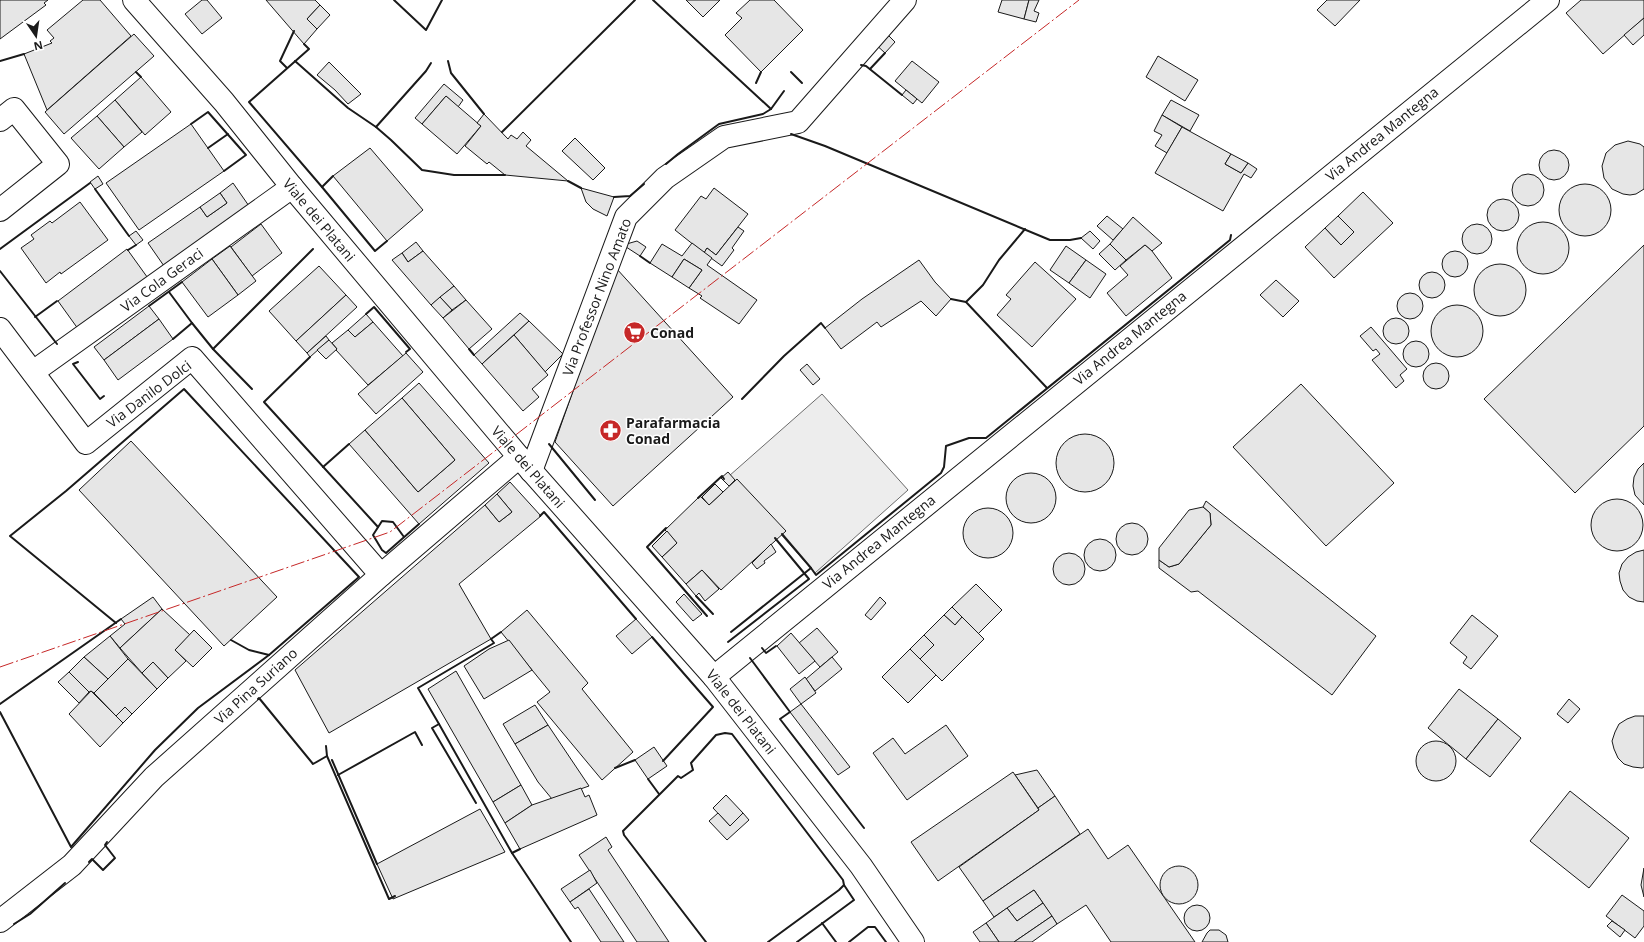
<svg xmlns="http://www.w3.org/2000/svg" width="1644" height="942" font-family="'Open Sans',sans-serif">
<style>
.parking{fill:#ededed;stroke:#6a6a6a}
.building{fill:#e6e6e6;stroke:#1a1a1a}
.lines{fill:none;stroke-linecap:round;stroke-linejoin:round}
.minor-casing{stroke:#1a1a1a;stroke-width:24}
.minor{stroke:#fff;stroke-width:22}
.wall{stroke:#1a1a1a;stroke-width:2}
.power{stroke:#c62828;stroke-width:1;stroke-dasharray:14 3 2 3;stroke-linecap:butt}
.labels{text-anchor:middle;stroke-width:3;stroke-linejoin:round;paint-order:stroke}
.street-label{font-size:14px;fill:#1a1a1a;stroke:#fff}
.poi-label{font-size:14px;font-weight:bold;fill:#1a1a1a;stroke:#fff;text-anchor:start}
</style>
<rect width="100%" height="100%" fill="#fff"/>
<!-- parking -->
<path class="parking" d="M 822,394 L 908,490 L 815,573 L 729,476 Z"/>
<!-- building -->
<g class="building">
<path d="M 0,0 L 48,0 L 44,3 L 46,5 L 0,39 Z"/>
<path d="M 83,0 L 100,0 L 131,36 L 47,110 L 24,54 L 52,43 L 50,41 L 54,38 L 47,30 Z"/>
<path d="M 202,0 L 207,0 L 222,18 L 202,34 L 185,14 Z"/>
<path d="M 266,0 L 315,0 L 320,5 L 307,19 L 317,29 L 304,44 Z"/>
<path d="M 686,0 L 720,0 L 703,17 Z"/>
<path d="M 750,0 L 774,0 L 803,30 L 761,72 L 725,35 L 742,18 L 736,13 Z"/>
<path d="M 1002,0 L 1029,0 L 1024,19 L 998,12 Z"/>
<path d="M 1029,0 L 1039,0 L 1034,11 L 1039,13 L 1036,22 L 1024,19 Z"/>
<path d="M 1327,0 L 1360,0 L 1335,26 L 1317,10 Z"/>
<path d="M 1581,0 L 1644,0 L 1644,18 L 1603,54 L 1566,13 Z"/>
<path d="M 320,5 L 330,15 L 317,29 L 307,19 Z"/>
<path d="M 1644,18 L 1644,35 L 1633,45 L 1624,35 Z"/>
<path d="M 883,30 L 895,42 L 885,53 L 872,41 Z"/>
<path d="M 134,34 L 154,56 L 64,134 L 45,112 Z"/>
<path d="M 1158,56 L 1198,80 L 1185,101 L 1146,77 Z"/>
<path d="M 912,61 L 939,82 L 922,103 L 895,81 Z"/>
<path d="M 329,62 L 361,94 L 348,104 L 335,90 L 317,75 Z"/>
<path d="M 141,77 L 171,112 L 145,135 L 115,100 Z"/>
<path d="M 444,84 L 463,100 L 458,107 L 446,96 L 422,124 L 415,118 Z"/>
<path d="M 906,90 L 917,99 L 913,104 L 902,95 Z"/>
<path d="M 446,96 L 481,126 L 457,154 L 422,124 Z"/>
<path d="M 115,100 L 142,132 L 124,147 L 97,116 Z"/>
<path d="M 1171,100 L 1199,115 L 1190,131 L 1162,115 Z"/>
<path d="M 484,114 L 508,139 L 511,135 L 517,139 L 523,132 L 531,140 L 526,146 L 568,181 L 505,175 L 489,162 L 487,164 L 465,146 L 481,126 L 477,123 Z"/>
<path d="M 1162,115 L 1182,127 L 1167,153 L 1155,146 L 1162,135 L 1154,131 Z"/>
<path d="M 97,116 L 124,147 L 99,169 L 71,138 Z"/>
<path d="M 191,124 L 224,171 L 139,230 L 106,183 Z"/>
<path d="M 1182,127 L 1231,154 L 1225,164 L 1241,173 L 1248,163 L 1257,169 L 1251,178 L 1244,174 L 1223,211 L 1155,173 Z"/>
<path d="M 575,138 L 605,168 L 593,180 L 562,151 Z"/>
<path d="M 1628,141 L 1640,144 L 1644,147 L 1644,189 L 1636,194 L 1630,195 L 1623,194 L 1612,189 L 1604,178 L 1602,166 L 1606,153 L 1615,145 Z"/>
<path d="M 370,148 L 423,210 L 387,241 L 333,176 Z"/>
<circle cx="1554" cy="165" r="15"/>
<path d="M 1231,154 L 1248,163 L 1241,173 L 1225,164 Z"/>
<circle cx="1528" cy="190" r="16"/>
<path d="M 98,176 L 103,184 L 95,189 L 90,182 Z"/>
<path d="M 233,183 L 249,206 L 164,266 L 148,243 L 200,207 L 207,217 L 227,203 L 220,193 Z"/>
<circle cx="1585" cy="210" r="26"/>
<path d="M 581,188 L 614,197 L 607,216 L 593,209 L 586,202 Z"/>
<path d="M 714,188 L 748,214 L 716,255 L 707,248 L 704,253 L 675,230 L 701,196 L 706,199 Z"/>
<path d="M 1363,192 L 1393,223 L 1334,278 L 1305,247 L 1325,228 L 1341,245 L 1354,232 L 1338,216 Z"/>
<path d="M 220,193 L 227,203 L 207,217 L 200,207 Z"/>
<circle cx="1503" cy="215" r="16"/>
<path d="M 80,202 L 108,240 L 61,274 L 60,272 L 46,283 L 21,248 L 34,239 L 31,235 L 50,221 L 52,223 Z"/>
<path d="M 1107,216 L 1123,229 L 1113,240 L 1097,226 Z"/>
<path d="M 1338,216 L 1354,232 L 1341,245 L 1325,228 Z"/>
<path d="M 1133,217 L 1162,243 L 1152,251 L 1145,245 L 1126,260 L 1110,244 Z"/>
<circle cx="1543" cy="248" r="26"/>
<circle cx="1477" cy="239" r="15"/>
<path d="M 261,224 L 282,253 L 252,276 L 231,247 Z"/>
<path d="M 738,227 L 744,231 L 732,248 L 734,250 L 722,266 L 704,253 L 707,248 L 716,255 Z"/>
<path d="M 136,231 L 143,240 L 136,245 L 129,236 Z"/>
<path d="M 1090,231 L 1100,241 L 1093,249 L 1081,238 Z"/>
<path d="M 637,241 L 646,247 L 640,256 L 623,245 Z"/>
<path d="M 416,242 L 423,251 L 408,262 L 402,253 Z"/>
<path d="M 692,243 L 712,258 L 707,265 L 757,300 L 739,324 L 700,298 L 702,296 L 689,288 L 702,270 L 684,259 L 672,277 L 650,263 L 662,244 L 682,256 Z"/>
<path d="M 1110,244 L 1126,260 L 1115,270 L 1099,254 Z"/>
<path d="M 1145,245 L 1152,251 L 1172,278 L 1126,316 L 1107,293 L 1128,275 L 1120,266 Z"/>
<path d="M 1644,245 L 1644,426 L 1575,493 L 1484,399 Z"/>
<path d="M 230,246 L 256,281 L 238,295 L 212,259 Z"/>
<path d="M 1066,246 L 1086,260 L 1069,283 L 1050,270 Z"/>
<path d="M 127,249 L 150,281 L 81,333 L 58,301 Z"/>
<path d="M 423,251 L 454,286 L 431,305 L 392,260 L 402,253 L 408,262 Z"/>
<circle cx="1455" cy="264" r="13"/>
<path d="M 212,259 L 238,295 L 208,317 L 182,282 Z"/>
<path d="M 684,259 L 702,270 L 689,288 L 672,277 Z"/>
<path d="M 919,260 L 935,282 L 951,299 L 936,316 L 921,301 L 881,327 L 877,322 L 841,349 L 825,328 L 862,299 Z"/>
<path d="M 1086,260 L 1106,274 L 1090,298 L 1069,283 Z"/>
<path d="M 1035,262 L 1076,299 L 1032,347 L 997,315 L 1011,299 L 1006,295 Z"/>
<circle cx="1500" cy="290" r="26"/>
<path d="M 319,266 L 346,295 L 296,341 L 269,311 Z"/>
<path d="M 616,268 L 733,397 L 613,506 L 555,442 Z"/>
<circle cx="1432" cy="285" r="13"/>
<path d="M 1276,280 L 1299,301 L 1283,317 L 1260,295 Z"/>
<path d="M 454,286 L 466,300 L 452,310 L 440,297 Z"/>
<circle cx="1410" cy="306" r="13"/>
<path d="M 346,295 L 357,307 L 307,353 L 296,341 Z"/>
<path d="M 440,297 L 452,310 L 443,318 L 431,305 Z"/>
<path d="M 466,300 L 492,329 L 469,349 L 443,318 Z"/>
<circle cx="1457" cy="331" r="26"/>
<path d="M 149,306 L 159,319 L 104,360 L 94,347 Z"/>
<path d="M 520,313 L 529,321 L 482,364 L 474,355 Z"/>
<path d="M 366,314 L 373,322 L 355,337 L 348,330 Z"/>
<circle cx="1396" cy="331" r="13"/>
<path d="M 159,319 L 173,339 L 118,380 L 104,360 Z"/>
<path d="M 529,321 L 563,354 L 545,372 L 514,335 Z"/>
<path d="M 373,322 L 403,356 L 368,385 L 336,350 L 337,349 L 332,343 L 348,330 L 355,337 Z"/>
<path d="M 1371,327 L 1407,369 L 1400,375 L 1404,381 L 1396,388 L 1372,360 L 1380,354 L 1376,349 L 1373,351 L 1360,336 Z"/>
<path d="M 514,335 L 548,375 L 532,389 L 539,397 L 523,411 L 482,364 Z"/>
<path d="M 326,336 L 329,340 L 310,357 L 307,353 Z"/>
<path d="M 329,340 L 337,349 L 326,359 L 317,350 Z"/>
<circle cx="1416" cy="354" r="13"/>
<path d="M 406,353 L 423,372 L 376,414 L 358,394 Z"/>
<circle cx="1436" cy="376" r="13"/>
<path d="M 807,364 L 820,379 L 813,385 L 800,370 Z"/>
<path d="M 419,383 L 489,463 L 419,524 L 349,444 L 365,430 L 418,492 L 455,460 L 402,398 Z"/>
<path d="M 1301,384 L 1394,483 L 1326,546 L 1233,447 Z"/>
<path d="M 402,398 L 455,460 L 418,492 L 365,430 Z"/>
<circle cx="1085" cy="463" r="29"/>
<path d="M 131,441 L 277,597 L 224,646 L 79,490 Z"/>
<path d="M 1644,463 L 1644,505 L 1635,495 L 1633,486 L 1634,477 L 1638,469 Z"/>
<path d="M 728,472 L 735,480 L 729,486 L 721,478 Z"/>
<circle cx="1031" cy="498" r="25"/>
<path d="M 737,479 L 786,531 L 721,590 L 702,570 L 686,584 L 662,557 L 677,543 L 665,530 L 700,496 L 709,505 Z"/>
<path d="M 510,482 L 541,516 L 459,584 L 491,639 L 329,733 L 295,670 L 485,505 L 499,522 L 512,512 L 497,494 Z"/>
<path d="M 715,484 L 723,492 L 709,505 L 702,497 Z"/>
<path d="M 497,494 L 512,512 L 499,522 L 485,505 Z"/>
<circle cx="1617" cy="525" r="26"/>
<path d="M 1206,501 L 1376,636 L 1332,695 L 1198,591 L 1191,592 L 1159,568 L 1159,560 L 1169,567 L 1179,564 L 1211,525 L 1210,513 L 1203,507 Z"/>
<path d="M 1203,507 L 1210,513 L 1211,525 L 1179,564 L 1169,567 L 1159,560 L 1159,548 L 1189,510 Z"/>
<circle cx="988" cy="533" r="25"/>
<circle cx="1132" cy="539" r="16"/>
<path d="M 667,531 L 677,543 L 662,557 L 652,546 Z"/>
<circle cx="1100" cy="555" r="16"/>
<path d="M 771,544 L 776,552 L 764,561 L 765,563 L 757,569 L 752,563 Z"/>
<path d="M 1644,550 L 1644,602 L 1637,601 L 1629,597 L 1623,590 L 1620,581 L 1619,573 L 1622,564 L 1628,557 L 1636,552 Z"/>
<circle cx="1069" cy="569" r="16"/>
<path d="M 702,570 L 719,589 L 705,601 L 699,593 L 696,596 L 686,584 Z"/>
<path d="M 976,584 L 1002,610 L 978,634 L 952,607 Z"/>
<path d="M 684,594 L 702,614 L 693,621 L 676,602 Z"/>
<path d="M 153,597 L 162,609 L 120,648 L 110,636 L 125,624 L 121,619 Z"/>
<path d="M 880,597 L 886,603 L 871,620 L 865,615 Z"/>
<path d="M 952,607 L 962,617 L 955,625 L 944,615 Z"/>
<path d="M 162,609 L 190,635 L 175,650 L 186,661 L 168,678 L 153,662 L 142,673 L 120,648 Z"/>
<path d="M 527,610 L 588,683 L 582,689 L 633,752 L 602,780 L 537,702 L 550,692 L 501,632 Z"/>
<path d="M 944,615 L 955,625 L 962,617 L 984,639 L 942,681 L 920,659 L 934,645 L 924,635 Z"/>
<path d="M 1472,615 L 1498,636 L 1471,669 L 1463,663 L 1467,657 L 1450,643 Z"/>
<path d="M 636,619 L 652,637 L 632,654 L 616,636 Z"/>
<path d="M 817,628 L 838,652 L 820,667 L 799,643 Z"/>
<path d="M 194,630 L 212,648 L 193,667 L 175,650 Z"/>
<path d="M 791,633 L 815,661 L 799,674 L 777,646 Z"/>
<path d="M 924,635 L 934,645 L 920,659 L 910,649 Z"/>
<path d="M 110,636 L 128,659 L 108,679 L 84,657 Z"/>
<path d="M 509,640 L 532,670 L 484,699 L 464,666 L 489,649 Z"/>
<path d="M 910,649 L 936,675 L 908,703 L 882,677 Z"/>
<path d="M 84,657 L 108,679 L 94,693 L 91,691 L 89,692 L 69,672 Z"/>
<path d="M 832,657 L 842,669 L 815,691 L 806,679 Z"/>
<path d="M 128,659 L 157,689 L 132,714 L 125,707 L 116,716 L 94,693 Z"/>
<path d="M 153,662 L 168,678 L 157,689 L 142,673 Z"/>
<path d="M 456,671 L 521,785 L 493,802 L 428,689 Z"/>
<path d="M 69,672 L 89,692 L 79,703 L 58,682 Z"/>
<path d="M 805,677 L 816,693 L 801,704 L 790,689 Z"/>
<path d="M 1459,689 L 1498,719 L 1466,759 L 1428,728 Z"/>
<path d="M 91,691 L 123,723 L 100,747 L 69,714 Z"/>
<path d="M 1569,699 L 1580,709 L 1568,723 L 1557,714 Z"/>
<path d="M 801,704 L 850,767 L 838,775 L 790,712 Z"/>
<path d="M 535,705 L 548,725 L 515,744 L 503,724 Z"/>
<path d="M 125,707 L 132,714 L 123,723 L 116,716 Z"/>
<path d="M 1635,716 L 1644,716 L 1644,767 L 1642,768 L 1633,767 L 1624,764 L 1618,758 L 1614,749 L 1612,741 L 1615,732 L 1619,724 L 1627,719 Z"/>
<path d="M 1498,719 L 1521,738 L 1490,777 L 1466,759 Z"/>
<path d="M 548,725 L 589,786 L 552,799 L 538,782 L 515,744 Z"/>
<path d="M 946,725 L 968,756 L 907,800 L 873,753 L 893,738 L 905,754 Z"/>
<circle cx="1436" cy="761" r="20"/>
<path d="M 654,747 L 667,766 L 648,779 L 635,760 Z"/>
<path d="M 1037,770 L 1055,796 L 1038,808 L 1015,775 Z"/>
<path d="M 1013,772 L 1039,810 L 938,881 L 911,842 Z"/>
<path d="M 521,785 L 532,805 L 505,823 L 493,802 Z"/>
<path d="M 581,788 L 585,797 L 589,795 L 597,815 L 520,849 L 505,823 L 532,805 Z"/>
<path d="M 1570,791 L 1629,838 L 1589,888 L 1530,841 Z"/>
<path d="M 726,795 L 743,813 L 730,826 L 713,808 Z"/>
<path d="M 1055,796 L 1080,834 L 983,901 L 959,867 L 1039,810 L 1038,808 Z"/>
<path d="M 480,809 L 505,852 L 393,899 L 377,864 Z"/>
<path d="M 718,813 L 730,826 L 743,813 L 749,820 L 727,840 L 709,821 Z"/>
<path d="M 1088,829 L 1108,859 L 1128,845 L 1195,942 L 1111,942 L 1086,905 L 1057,924 L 1034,890 L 994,917 L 983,901 Z"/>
<path d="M 606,837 L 612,847 L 608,850 L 669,942 L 637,942 L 579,855 Z"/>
<circle cx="1179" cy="885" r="19"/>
<path d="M 1644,868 L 1644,897 L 1641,885 Z"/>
<path d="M 590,870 L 597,883 L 570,902 L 561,889 Z"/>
<path d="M 589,889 L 624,942 L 601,942 L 578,907 L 575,909 L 570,902 Z"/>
<path d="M 1034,890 L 1043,903 L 1017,921 L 1007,908 Z"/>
<path d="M 1622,895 L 1644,911 L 1644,926 L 1635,938 L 1606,916 Z"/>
<path d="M 1043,903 L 1052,916 L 1014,942 L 999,942 L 986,923 L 1007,908 L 1017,921 Z"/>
<circle cx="1197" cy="918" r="13"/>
<path d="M 1052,916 L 1057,924 L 1032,942 L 1014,942 Z"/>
<path d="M 1612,921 L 1625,930 L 1620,937 L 1607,926 Z"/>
<path d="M 986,923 L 999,942 L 980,942 L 973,932 Z"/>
<path d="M 1210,930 L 1219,930 L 1226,935 L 1228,942 L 1202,942 L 1207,933 Z"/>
</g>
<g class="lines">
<defs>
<g id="minor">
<path d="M 134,0 L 224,102 L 292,187 L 519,457 L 714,677 L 861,866 L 913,942"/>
<path d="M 0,120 L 14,109 L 58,164 L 0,210"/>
<path d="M 0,329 L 86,443 L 192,358 L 381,575"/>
<path d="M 33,372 L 292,187"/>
<path d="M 531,471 L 626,217 L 665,178 L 724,137 L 798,122 L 905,0"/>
<path d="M 714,677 L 1548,0"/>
<path d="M 0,921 L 72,865 L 154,777 L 381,575 L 519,457"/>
</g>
</defs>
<!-- minor casing -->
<use href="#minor" class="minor-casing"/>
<!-- minor -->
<use href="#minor" class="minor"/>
<!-- wall -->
<g class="wall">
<path d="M 394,0 L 426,30 L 442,0"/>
<path d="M 653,0 L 771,109 L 784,91"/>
<path d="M 304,44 L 309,49 L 249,102 L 322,187 L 333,176"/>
<path d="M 0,61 L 24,54"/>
<path d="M 295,61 L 348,108 L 376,127 L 391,140 L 422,170 L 454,175 L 505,175"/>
<path d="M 448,61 L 451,73 L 484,114"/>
<path d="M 861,65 L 866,66 L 902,95"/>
<path d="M 287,68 L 280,61 L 294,31"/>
<path d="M 870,69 L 885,53"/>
<path d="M 136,72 L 141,77"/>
<path d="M 791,72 L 802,83"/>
<path d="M 756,83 L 761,72"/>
<path d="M 191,124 L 208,112 L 246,155 L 224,171"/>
<path d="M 376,127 L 426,71 L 431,63"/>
<path d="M 502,132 L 635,0"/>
<path d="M 791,134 L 825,146 L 1050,240 L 1070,240 L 1081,238"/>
<path d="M 208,148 L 228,134"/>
<path d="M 666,164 L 678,154 L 719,124 L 763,114 L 771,109"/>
<path d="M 568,181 L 581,188"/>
<path d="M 322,187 L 375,251 L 387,241"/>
<path d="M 95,189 L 129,236"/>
<path d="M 614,197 L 630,196 L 644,184"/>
<path d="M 1025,229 L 999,260 L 983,285 L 966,302 L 1047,388"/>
<path d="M 0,249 L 90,183"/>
<path d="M 128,250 L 136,245"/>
<path d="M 640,256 L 650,263"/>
<path d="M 0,271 L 57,344"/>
<path d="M 169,292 L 192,323"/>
<path d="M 951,299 L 966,302"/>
<path d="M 149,306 L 182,282"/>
<path d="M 366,314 L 374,307 L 410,349 L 406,352"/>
<path d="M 35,317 L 57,301"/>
<path d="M 173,339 L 192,323 L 213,349 L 313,249"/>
<path d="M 213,349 L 252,389"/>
<path d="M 469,349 L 474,355"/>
<path d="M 310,357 L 264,402 L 378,527"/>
<path d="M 78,362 L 73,364 L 100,399 L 104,396"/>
<path d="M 742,399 L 784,356 L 821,323 L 825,328"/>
<path d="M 549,444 L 595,500"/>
<path d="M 323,467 L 349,444"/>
<path d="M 698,498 L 722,476 L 724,479"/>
<path d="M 540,516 L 544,512 L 636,619"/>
<path d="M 666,528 L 647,547 L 707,616"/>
<path d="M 404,537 L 393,522 L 382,521 L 373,535 L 382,550 L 386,553 L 419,524"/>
<path d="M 811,568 L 816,575 L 941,473 L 944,467 L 946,446 L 969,438 L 986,438 L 1230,240 L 1231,235"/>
<path d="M 696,596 L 713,614"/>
<path d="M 116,623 L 10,536 L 66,491 L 184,389 L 359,577 L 269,655 L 249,650 L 231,640"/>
<path d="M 731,632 L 811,568 L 782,534"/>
<path d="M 652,637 L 713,707 L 663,761"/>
<path d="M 728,642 L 809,579 L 775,538"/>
<path d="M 762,648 L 766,653 L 776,646"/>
<path d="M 750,658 L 790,712 L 780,719 L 864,828"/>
<path d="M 258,699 L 259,698 L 313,764 L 327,756"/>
<path d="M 0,704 L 121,619"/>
<path d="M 0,712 L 71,847 L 155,750 L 198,708 L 269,655"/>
<path d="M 439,724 L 512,853 L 520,849"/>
<path d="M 326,746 L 327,756 L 389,899 L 395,896"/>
<path d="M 332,760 L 377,864"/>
<path d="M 615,768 L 635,760"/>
<path d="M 338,775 L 415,732 L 422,745"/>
<path d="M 648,779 L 659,794"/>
<path d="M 476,803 L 432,728 L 439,724 L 418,688 L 494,643 L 491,639 L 501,632"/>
<path d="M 512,853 L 571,942"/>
<path d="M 89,862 L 92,859 L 103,870 L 115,858 L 105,845 L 107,842"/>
<path d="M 822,923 L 836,942"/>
<path d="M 14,924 L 30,914 L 65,883"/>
<path d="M 706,942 L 624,835 L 623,831 L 678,776 L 681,778 L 693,770 L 691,763 L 716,735 L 725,733 L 732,734 L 843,880 L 844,885 L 839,890 L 768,942"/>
<path d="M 797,942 L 854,900 L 844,885"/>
<path d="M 849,942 L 868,927 L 875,927 L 886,942"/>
</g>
<!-- power -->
<path class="power" d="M 0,667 L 390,532 L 1079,0"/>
</g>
<!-- icons -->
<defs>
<symbol id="supermarket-disc" viewBox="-11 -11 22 22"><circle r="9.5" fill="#c62828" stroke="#fff"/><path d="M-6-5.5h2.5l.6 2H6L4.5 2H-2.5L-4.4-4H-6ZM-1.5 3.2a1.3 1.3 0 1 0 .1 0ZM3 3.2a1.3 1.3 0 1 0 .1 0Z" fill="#fff"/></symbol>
<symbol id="pharmacy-disc" viewBox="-11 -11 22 22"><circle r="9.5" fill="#c62828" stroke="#fff"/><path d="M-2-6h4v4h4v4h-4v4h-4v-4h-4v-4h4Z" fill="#fff"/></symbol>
</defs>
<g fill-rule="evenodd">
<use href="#supermarket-disc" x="622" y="320" width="25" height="25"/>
<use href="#pharmacy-disc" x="598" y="418" width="25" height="25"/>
</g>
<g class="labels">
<!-- street labels -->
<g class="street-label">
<text transform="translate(1382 134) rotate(-39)" y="5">Via Andrea Mantegna</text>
<text transform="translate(319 220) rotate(50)" y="5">Viale dei Platani</text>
<text transform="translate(162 280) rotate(-36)" y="5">Via Cola Geraci</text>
<text transform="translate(597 297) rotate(-69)" y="5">Via Professor Nino Amato</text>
<text transform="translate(1130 338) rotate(-39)" y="5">Via Andrea Mantegna</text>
<text transform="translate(149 394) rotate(-37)" y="5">Via Danilo Dolci</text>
<text transform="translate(528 467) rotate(49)" y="5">Viale dei Platani</text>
<text transform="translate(879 542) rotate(-39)" y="5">Via Andrea Mantegna</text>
<text transform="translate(256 686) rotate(-42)" y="5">Via Pina Suriano</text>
<text transform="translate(741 712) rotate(52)" y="5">Viale dei Platani</text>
</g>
<!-- poi labels -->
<g class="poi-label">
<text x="650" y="338">Conad</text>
<text x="626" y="428">Parafarmacia<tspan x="626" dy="16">Conad</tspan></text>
</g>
</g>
<!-- north arrow -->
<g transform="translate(36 36) rotate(167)" stroke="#ffffff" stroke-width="3" paint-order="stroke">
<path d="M0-3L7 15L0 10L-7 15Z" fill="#1a1a1a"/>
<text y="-6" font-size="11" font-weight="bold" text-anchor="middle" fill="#1a1a1a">N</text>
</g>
</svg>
